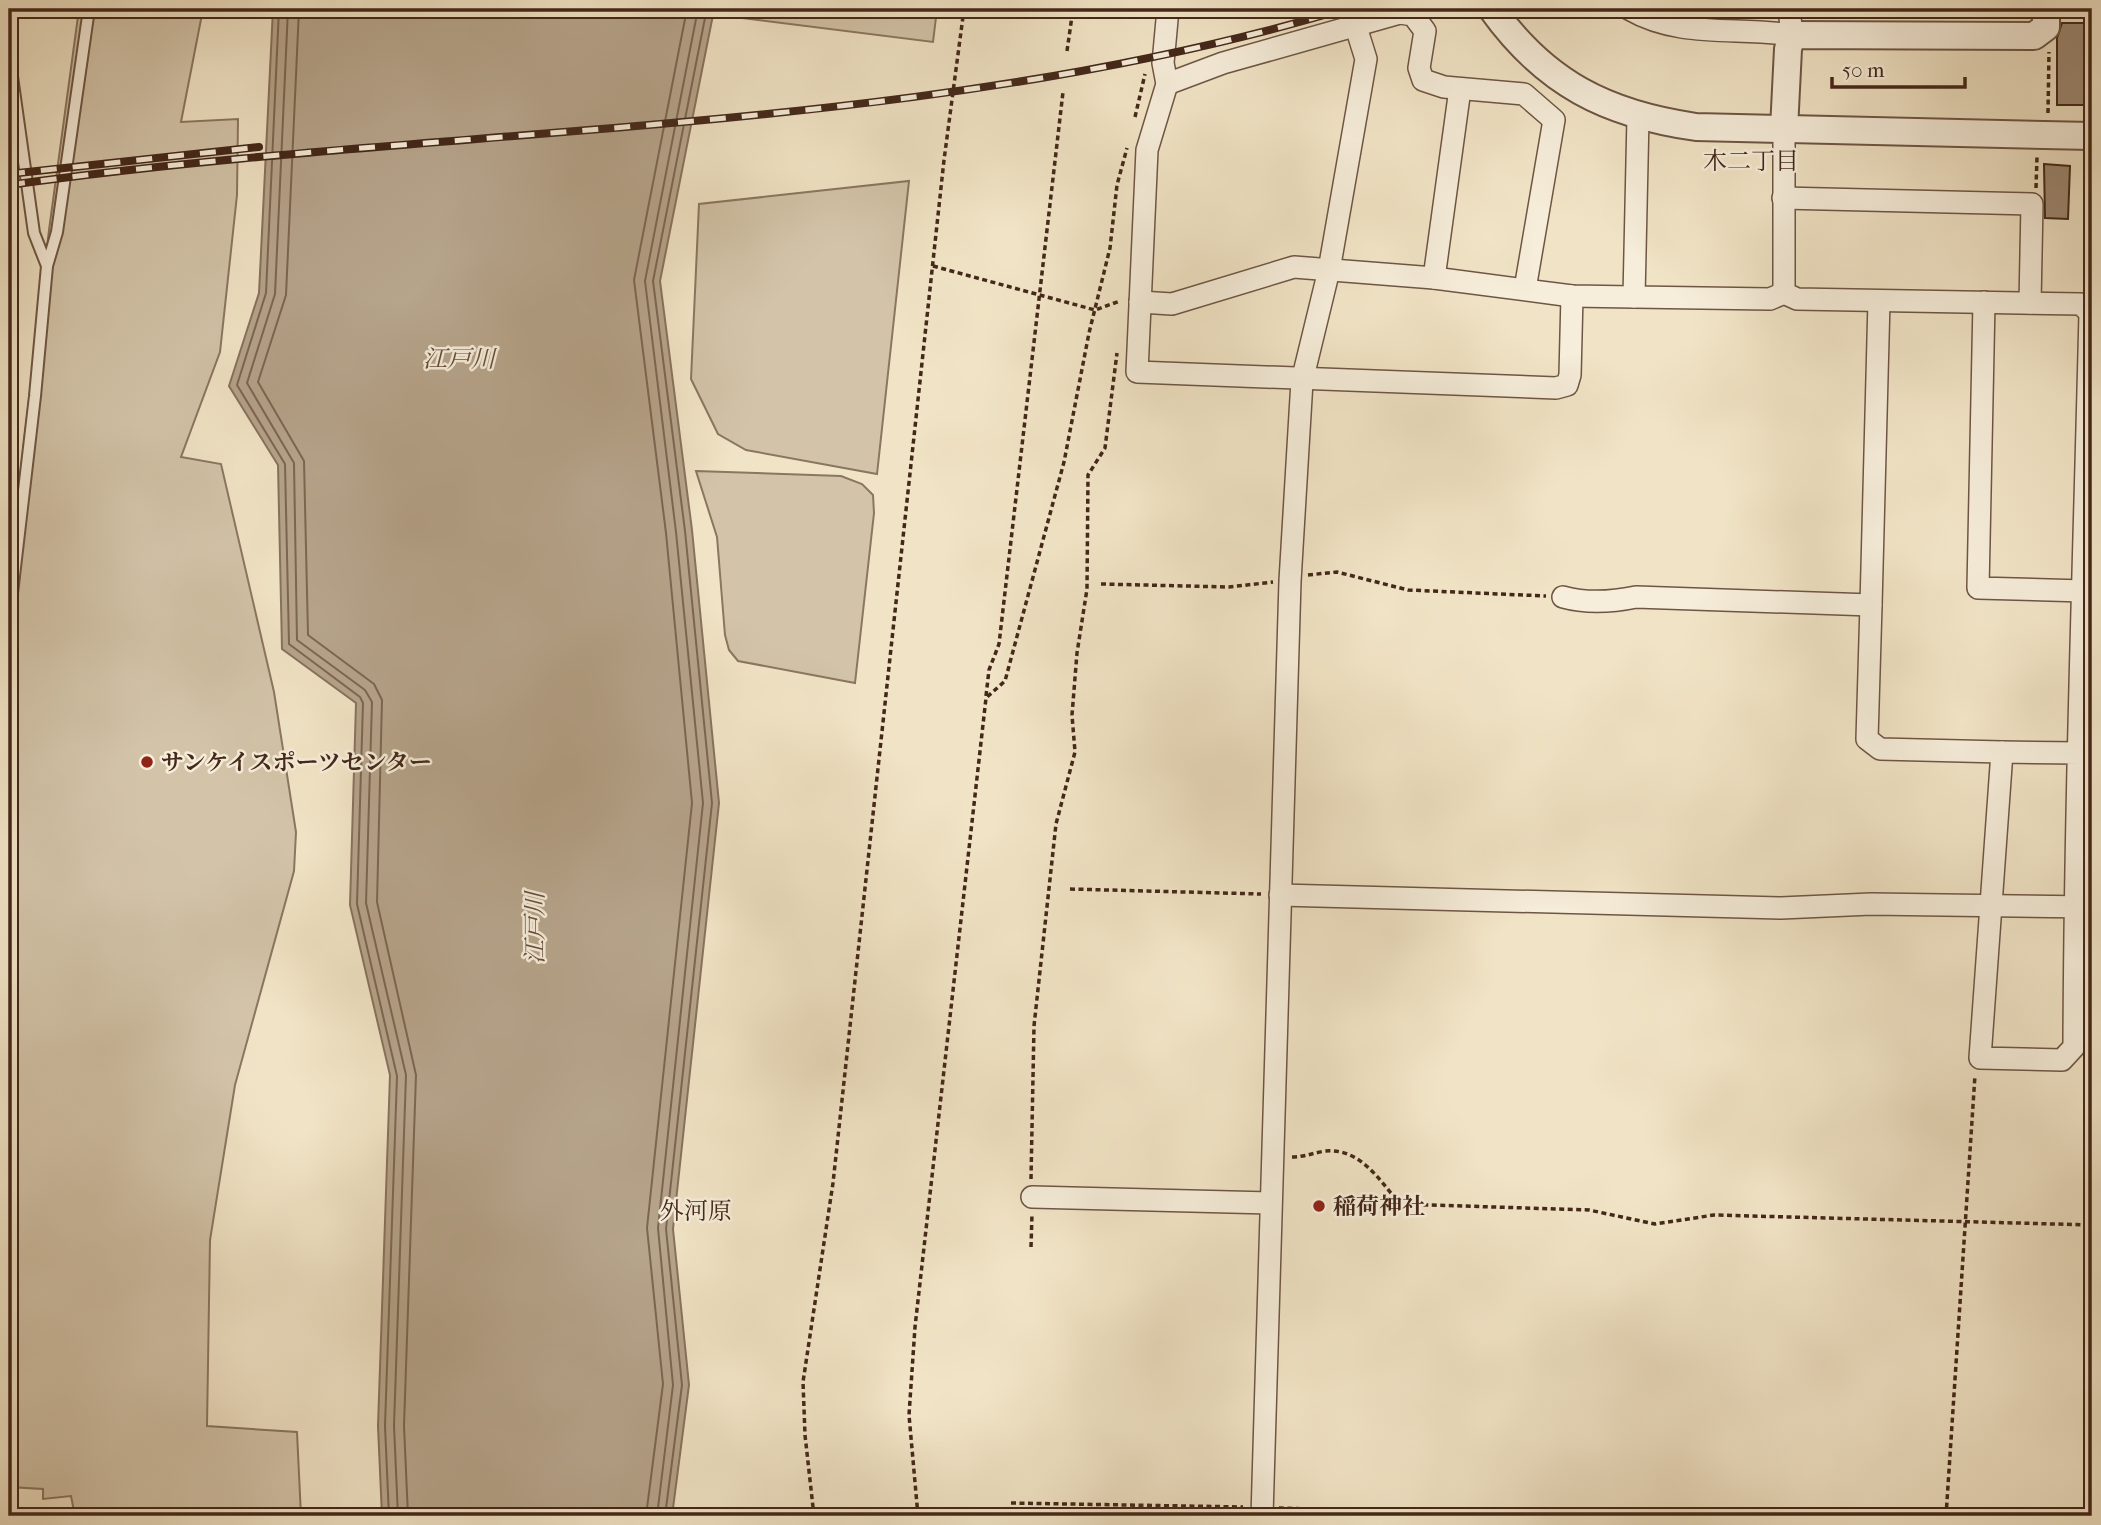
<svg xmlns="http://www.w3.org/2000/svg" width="2101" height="1525" font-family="'IM FELL French Canon','Noto Serif JP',serif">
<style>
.green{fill:#d3c4a9;stroke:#8b7661;stroke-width:2}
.water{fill:#b6a48b;stroke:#88725d;stroke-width:2}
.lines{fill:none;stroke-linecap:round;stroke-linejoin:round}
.shore{stroke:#7c6652;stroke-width:2}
.building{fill:#9d8973;stroke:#432719;stroke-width:2}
.service-casing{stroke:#6e5644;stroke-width:14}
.minor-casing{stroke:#6e5644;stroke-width:24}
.tertiary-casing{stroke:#6e5644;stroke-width:30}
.path{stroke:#432719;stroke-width:3.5;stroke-dasharray:5 3.5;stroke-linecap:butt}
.service{stroke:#f6edda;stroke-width:10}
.minor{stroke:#f6edda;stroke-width:21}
.tertiary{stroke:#f6edda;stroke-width:26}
.rail-casing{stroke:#432719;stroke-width:8}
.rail{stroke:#f6edda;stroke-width:5;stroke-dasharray:16;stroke-linecap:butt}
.poi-dot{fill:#8f2418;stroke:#f6edda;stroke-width:2.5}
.labels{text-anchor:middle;stroke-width:5;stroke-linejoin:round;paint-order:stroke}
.poi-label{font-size:23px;font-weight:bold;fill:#432719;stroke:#f6edda;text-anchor:start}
.neighbourhood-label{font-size:24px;fill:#432719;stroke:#f6edda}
.water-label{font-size:24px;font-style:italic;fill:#664c3b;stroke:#f6edda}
</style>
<rect width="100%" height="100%" fill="#f1e4c6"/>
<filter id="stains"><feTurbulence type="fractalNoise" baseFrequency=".00286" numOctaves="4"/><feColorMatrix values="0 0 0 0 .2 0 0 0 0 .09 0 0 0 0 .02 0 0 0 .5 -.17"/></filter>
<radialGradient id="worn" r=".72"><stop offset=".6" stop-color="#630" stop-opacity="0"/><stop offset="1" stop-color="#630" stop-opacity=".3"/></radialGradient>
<!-- green -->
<g class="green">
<path d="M 79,9 L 203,9 L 181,122 L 238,119 L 237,195 L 220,352 L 181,457 L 221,464 L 274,692 L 296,832 L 294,871 L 235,1085 L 210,1240 L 207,1426 L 297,1432 L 301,1516 L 75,1516 L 71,1496 L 43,1499 L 43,1489 L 9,1487 L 9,569 L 49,230 Z"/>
<path d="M 733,9 L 937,9 L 933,42 L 735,17 Z"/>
<path d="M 909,181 L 877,474 L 746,450 L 718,434 L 691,379 L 699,204 Z"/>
<path d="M 696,471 L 841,476 L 862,484 L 873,495 L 874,513 L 855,683 L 738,661 L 729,650 L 725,635 L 717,537 Z"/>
</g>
<!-- water -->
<path class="water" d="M 273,9 L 709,9 L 713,15 L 660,281 L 692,530 L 719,803 L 673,1229 L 689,1385 L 672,1516 L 382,1516 L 378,1426 L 390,1075 L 350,905 L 356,703 L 282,649 L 278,465 L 229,386 L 259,293 Z"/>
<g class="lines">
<!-- shore -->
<g class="shore">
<path d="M 279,9 L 266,293 L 237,385 L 285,464 L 289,644 L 360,697 L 363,703 L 357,904 L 397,1076 L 385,1426 L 389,1516"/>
<path d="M 288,9 L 275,294 L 247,383 L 294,463 L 297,640 L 365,690 L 372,702 L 366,903 L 406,1075 L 394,1426 L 398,1516"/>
<path d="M 299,9 L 286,295 L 258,382 L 304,461 L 308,635 L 374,684 L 382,700 L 377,902 L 416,1075 L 404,1426 L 408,1516"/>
<path d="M 646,1516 L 663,1384 L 647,1228 L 692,803 L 666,533 L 634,280 L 685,19 L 684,9"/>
<path d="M 657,1516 L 673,1385 L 658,1228 L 703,803 L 676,532 L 645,281 L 696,19 L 695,9"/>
<path d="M 665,1516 L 682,1385 L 666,1229 L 712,803 L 685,531 L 653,281 L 705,18 L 704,9"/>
</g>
</g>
<!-- building -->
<g class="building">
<path d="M 2062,23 L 2092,23 L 2092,105 L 2057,105 L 2057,38 Z"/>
<path d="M 2044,164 L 2070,166 L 2068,219 L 2045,218 Z"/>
</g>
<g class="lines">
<defs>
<g id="service">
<path d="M 9,55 L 34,233 L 47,266 L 57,232 L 89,9"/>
<path d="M 9,619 L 35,396 L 47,266"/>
</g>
<g id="minor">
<path d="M 1168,9 L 1163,63 L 1167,84 L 1147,150 L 1137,372 L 1556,388 L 1567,385 L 1570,375 L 1572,296"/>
<path d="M 1629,9 C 1681,39 1737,26 1792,35 L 1789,9"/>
<path d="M 1167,84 L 1223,63 L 1400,13 L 1413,15 L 1425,31 L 1419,68 L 1423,80 L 1444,87 L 1524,94 L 1554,120 L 1525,289"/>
<path d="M 1638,117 L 1634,297 L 1770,299 L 1784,293"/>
<path d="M 1784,129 L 1784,293 L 1797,299 L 2081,304 L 2090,313 C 2084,558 2075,802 2074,1047 L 2062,1060 L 1980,1058 L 2002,752 L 2080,753"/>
<path d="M 1783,198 L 2032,204 L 2030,303"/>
<path d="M 1434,278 L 1460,89"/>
<path d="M 1140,302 L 1172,304 L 1294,267 L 1434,278 L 1572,296 L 1634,297"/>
<path d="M 1984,302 L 1978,588 L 2084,591"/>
<path d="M 1563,597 C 1588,604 1612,602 1636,597 L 1871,605 L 1879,301"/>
<path d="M 1871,605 L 1867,739 L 1880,749 L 2002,752"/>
<path d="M 1280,895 L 1781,908 L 1871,904 L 2092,907"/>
<path d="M 1032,1197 L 1270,1203"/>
<path d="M 1262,1516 L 1290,581 L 1302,381 L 1329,270 L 1366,59 L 1356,27"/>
</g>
<g id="tertiary">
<path d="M 1492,9 C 1545,83 1606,114 1696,127 L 2092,136"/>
<path d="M 1784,129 L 1788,49 L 1792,35 L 2034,36 L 2046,27 L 2046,9"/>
</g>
</defs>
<!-- service casing -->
<use href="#service" class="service-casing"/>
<!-- minor casing -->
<use href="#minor" class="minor-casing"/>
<!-- tertiary casing -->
<use href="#tertiary" class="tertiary-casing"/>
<!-- path -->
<g class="path">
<path d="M 1067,51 L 1073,9"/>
<path d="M 2048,113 L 2049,52"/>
<path d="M 1135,117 L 1145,74"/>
<path d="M 2036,188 L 2037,157"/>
<path d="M 933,266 L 1095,310 L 1120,301"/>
<path d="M 1308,575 L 1337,572 L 1408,590 L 1546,596"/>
<path d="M 1101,584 L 1229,587 L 1273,582"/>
<path d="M 986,696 L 989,670 L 999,644 L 1063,92"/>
<path d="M 1070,889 L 1261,894"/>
<path d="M 1292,1157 C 1304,1157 1313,1153 1325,1151 C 1361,1148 1379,1180 1400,1204 L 1589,1210 L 1655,1224 L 1714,1215 L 2092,1225"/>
<path d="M 1031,1179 L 1034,1026 L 1056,824 L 1075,752 L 1072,715 L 1077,653 L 1087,589 L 1088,475 L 1105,448 L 1117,353"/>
<path d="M 1031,1247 L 1032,1214"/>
<path d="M 1011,1503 L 1243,1507"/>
<path d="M 1279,1508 L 1555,1516"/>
<path d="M 814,1516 L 805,1435 L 803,1382 L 833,1183 L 944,160 L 964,9"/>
<path d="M 918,1516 L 909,1415 L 915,1327 L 986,698 L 1005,681 L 1064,462 L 1089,333 L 1110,248 L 1117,185 L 1127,148"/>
<path d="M 1946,1516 L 1975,1075"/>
</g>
<!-- service -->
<use href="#service" class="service"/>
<!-- minor -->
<use href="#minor" class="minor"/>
<!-- tertiary -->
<use href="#tertiary" class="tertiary"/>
<defs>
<g id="rail">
<path d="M 9,174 L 259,147"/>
<path d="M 9,185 C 454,123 911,138 1345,9"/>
</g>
</defs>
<!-- rail casing -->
<use href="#rail" class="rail-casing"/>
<!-- rail -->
<use href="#rail" class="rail"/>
</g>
<!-- markers -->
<g class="poi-dot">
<circle cx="147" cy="762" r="7"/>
<circle cx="1319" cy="1206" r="7"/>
</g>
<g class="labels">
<!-- poi labels -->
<g class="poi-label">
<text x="161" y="770">サンケイスポーツセンター</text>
<text x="1333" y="1214">稲荷神社</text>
</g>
<!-- neighbourhood labels -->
<g class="neighbourhood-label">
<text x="1751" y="169">木二丁目</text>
<text x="696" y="1219">外河原</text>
</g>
<!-- water labels -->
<g class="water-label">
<text x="459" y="367">江戸川</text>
<text transform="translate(535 928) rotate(-90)" y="8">江戸川</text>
</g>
</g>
<!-- margin -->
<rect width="2101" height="1525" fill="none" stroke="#f1e4c6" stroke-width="35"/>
<rect x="10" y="10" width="2080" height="1504" fill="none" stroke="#432719" stroke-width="3.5"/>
<rect x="18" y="18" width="2066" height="1490" fill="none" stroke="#432719" stroke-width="2"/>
<!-- scale -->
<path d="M1832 77v10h133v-10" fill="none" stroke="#432719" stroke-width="3.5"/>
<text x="1842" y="77" font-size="21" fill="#432719" stroke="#f6edda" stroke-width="5" paint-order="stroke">50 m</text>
<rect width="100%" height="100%" filter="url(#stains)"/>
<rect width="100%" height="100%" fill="url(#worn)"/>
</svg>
